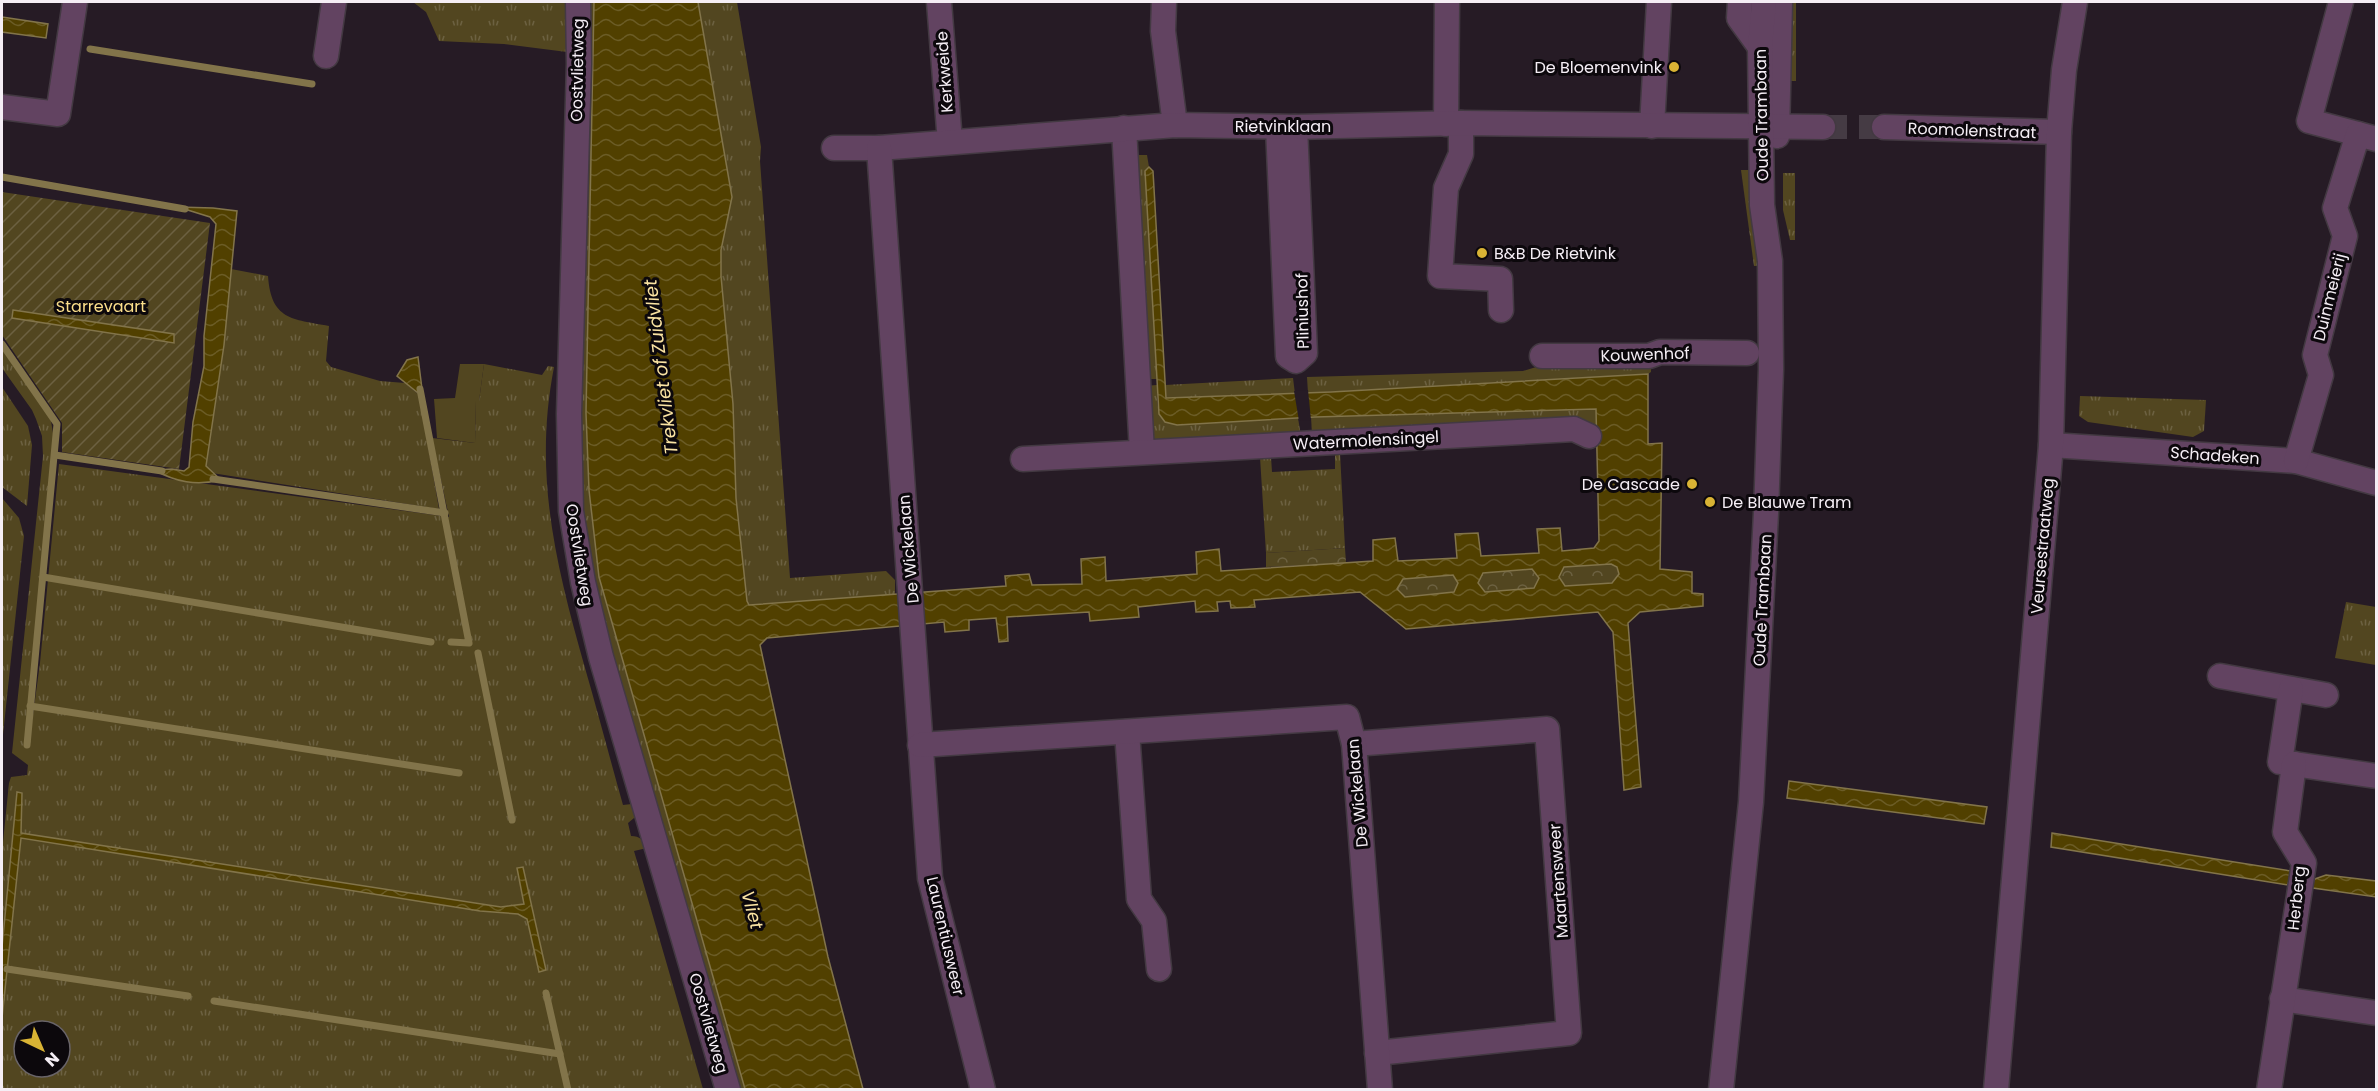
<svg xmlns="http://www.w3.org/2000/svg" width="2378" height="1091" font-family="Poppins,sans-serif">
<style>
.grass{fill:url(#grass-tufts);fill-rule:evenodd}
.forest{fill:url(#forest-crowns)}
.garden{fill:url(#garden-furrows)}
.pitch{fill:#524620}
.water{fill:url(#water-waves);stroke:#82744a;stroke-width:1.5;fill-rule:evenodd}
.pier{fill:#261b25}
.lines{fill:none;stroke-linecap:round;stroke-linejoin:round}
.stream{stroke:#82744a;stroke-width:7}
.minor-tunnel{stroke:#453b44;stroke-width:24;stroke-dasharray:24 12;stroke-linecap:butt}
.minor-casing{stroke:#433942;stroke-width:27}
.minor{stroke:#624361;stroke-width:24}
.poi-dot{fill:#d9b334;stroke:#0c080c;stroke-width:2}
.labels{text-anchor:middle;stroke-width:6;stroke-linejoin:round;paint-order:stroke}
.poi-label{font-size:16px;fill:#f5eef5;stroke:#0c080c;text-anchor:end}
.street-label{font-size:16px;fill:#f5eef5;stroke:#0c080c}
.park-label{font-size:16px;fill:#fcdf8b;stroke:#0c080c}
.water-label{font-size:18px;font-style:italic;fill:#fae3a2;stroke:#0c080c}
</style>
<defs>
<pattern id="grass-tufts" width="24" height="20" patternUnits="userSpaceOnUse" patternTransform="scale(1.5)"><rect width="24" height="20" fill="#524620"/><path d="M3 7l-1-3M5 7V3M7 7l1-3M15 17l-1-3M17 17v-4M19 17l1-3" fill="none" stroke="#6c6141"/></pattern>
<pattern id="forest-crowns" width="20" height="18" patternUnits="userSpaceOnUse" patternTransform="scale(1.5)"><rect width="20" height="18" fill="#524620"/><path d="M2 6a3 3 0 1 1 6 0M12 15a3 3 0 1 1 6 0" fill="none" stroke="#6c6141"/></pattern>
<pattern id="garden-furrows" width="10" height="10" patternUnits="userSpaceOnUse" patternTransform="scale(1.5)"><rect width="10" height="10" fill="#524620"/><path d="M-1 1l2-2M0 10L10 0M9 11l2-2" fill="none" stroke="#6c6141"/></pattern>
<pattern id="water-waves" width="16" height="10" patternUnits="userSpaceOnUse" patternTransform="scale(1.5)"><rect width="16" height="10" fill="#514000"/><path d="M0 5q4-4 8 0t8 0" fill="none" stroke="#6b5c26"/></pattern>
</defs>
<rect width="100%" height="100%" fill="#261b25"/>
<!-- grass -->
<g class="grass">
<path d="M 413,2 L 567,2 L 567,52 L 504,44 L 439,41 L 426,12 Z"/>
<path d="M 587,2 L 594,2 L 594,12 L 586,413 L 589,490 L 599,577 L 745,1089 L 737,1089 L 607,640 C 592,575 581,515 578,449 Z"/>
<path d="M 698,2 L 737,2 L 761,147 L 760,161 L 790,578 L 886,571 L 895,580 L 895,595 L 750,606 L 747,602 L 736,498 L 733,404 L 721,276 L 721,250 L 732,197 Z"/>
<path d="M 1787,2 L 1796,2 L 1796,81 L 1783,81 Z"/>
<path d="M 1132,155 L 1147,155 L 1149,167 L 1145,171 L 1157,379 L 1144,379 Z"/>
<path d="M 1741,170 L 1755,170 L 1764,266 L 1754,266 Z"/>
<path d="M 1783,173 L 1795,173 L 1795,240 L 1790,240 L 1783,210 Z"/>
<path d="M 231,269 L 268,276 C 271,320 292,319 329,326 L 326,361 L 331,367 L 380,381 L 405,383 L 419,395 L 439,509 L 212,473 L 206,466 L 224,345 Z"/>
<path d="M 2,349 L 44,407 L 51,421 L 54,439 L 30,737 L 40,663 L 59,464 L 449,517 L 432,438 L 475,443 L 476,400 L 479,401 L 484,364 L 542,375 L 548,366 L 554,367 C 533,475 556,565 585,668 C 598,713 610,759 623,805 L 632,804 L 636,811 L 634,818 L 628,823 L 631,836 C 640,836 643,840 647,848 L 634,851 L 703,1089 L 2,1089 L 2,1018 L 21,833 L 21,793 L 17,792 L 2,947 L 2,852 L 9,783 L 11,777 L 27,775 L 28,765 L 12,753 L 43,456 L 42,436 L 36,419 L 32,410 L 2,368 ZM 24,1031 L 60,1031 L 60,1067 L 24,1067 Z"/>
<path d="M 1651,363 L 1651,372 L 1648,374 L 1308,393 L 1307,377 L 1523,371 L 1546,364 Z"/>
<path d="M 1293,378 L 1295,394 L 1166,398 L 1165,385 Z"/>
<path d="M 1157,385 C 1158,406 1154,418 1177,425 L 1298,418 L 1301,436 L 1157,441 L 1151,437 L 1144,386 Z"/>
<path d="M 2,387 L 28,426 L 32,445 L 27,506 L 2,487 Z"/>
<path d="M 2080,396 L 2206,400 L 2204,431 L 2193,437 L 2088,422 L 2079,416 Z"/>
<path d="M 1596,409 L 1597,430 L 1312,434 L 1311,417 Z"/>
<path d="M 1335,453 L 1340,453 L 1345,548 L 1266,553 L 1260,457 L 1271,457 L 1272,472 L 1335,469 Z"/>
<path d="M 2,498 L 19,518 L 24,536 L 2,744 Z"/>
<path d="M 2346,602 L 2376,607 L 2376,665 L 2335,658 Z"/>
</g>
<!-- forest -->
<g class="forest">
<path d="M 1345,548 L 1346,563 L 1266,567 L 1266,553 Z"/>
<path d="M 1611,564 L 1617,567 L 1619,574 L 1612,583 L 1565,586 L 1559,577 L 1564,567 Z"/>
<path d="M 1532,569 L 1539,578 L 1534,588 L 1485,592 L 1478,583 L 1483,573 Z"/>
<path d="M 1453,575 L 1458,583 L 1454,593 L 1404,597 L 1397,589 L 1403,579 Z"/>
</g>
<!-- garden -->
<path class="garden" d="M 2,192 L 210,223 L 179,469 L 62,452 L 62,423 L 2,335 Z"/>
<!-- pitch -->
<path class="pitch" d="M 460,364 L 484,364 L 479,401 L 476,401 L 475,443 L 437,438 L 434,399 L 455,398 Z"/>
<!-- water -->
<g class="water">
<path d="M 594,2 L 698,2 L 732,197 L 721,250 L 721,276 L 733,404 L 736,498 L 747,601 L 749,605 L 1006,586 L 1005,576 L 1029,574 L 1032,585 L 1082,584 L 1081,559 L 1105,557 L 1106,581 L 1197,574 L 1196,552 L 1219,549 L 1221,571 L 1373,561 L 1373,540 L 1395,538 L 1398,561 L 1457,558 L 1455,534 L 1478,533 L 1481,556 L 1539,553 L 1537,529 L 1560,528 L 1562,551 L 1594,548 L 1599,541 L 1596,409 L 1315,417 L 1177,425 L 1165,422 L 1159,414 L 1145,171 L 1149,167 L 1153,171 L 1166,398 L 1331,392 L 1648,374 L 1648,444 L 1662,443 L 1660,569 L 1692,572 L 1692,593 L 1703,594 L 1703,606 L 1640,612 L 1628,623 L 1641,787 L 1624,790 L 1613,632 L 1598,612 L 1406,629 L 1360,592 L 1254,600 L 1255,607 L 1231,608 L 1230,601 L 1217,602 L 1218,611 L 1196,612 L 1195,601 L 1138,607 L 1139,617 L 1090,621 L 1089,612 L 1007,617 L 1008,641 L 999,642 L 996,618 L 969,620 L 969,630 L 945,632 L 944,622 L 767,638 L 760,645 L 828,957 L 863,1089 L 745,1089 L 599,577 L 589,490 L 586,413 ZM 1611,564 L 1617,567 L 1619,574 L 1612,583 L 1565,586 L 1559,577 L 1564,567 ZM 1532,569 L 1539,578 L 1534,588 L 1485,592 L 1478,583 L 1483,573 ZM 1453,575 L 1458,583 L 1454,592 L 1405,597 L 1397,589 L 1403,579 Z"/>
<path d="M 2,17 L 48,24 L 46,38 L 2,32 Z"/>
<path d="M 178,207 L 213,208 L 237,211 L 224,345 L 206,466 L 221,480 C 196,486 176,482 154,470 L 172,469 L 184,471 L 189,467 L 193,422 L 204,366 L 204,336 L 216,224 L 210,217 Z"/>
<path d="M 13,310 L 174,334 L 174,343 L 12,318 Z"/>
<path d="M 418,357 L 423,397 L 397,376 L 407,360 Z"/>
<path d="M 1789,781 L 1987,807 L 1984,824 L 1787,798 Z"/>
<path d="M 17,792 L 22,793 L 21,833 L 501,907 L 524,904 L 517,868 L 523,867 L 546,970 L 539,972 L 527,919 L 518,914 L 480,911 L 21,838 L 2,1018 L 2,947 Z"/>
<path d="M 2052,833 L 2291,871 L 2288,885 L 2051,847 Z"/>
<path d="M 2326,875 L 2376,881 L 2376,897 L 2313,888 L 2312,883 L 2315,879 Z"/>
</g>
<!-- pier -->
<path class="pier" d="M 1308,390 L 1311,420 L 1299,421 L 1294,391 Z"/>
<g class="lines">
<!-- stream -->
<g class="stream">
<path d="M 90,49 L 312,84"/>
<path d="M 2,177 L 185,209"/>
<path d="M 2,344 L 57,424 L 27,745"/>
<path d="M 420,389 L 469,643 L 451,642"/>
<path d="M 55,455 L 162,471"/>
<path d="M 213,479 L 445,513"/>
<path d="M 43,577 L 431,642"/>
<path d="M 478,653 L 512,820"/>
<path d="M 30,706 L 459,773"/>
<path d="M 7,969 L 188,996"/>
<path d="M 546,993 L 568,1090"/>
<path d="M 214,1001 L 560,1054"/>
</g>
<!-- minor-tunnel -->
<path class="minor-tunnel" d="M 1823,127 L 1884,127"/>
<defs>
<g id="minor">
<path d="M 578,2 L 579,64 L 569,414 L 571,511 L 583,582 L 601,657 L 728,1090"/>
<path d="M 939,2 L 950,142"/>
<path d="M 1164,2 L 1163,31 L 1175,125"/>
<path d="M 1740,2 L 1739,18 L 1760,47"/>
<path d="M 2341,2 L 2309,121 L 2358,134"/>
<path d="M 326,56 L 334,2"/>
<path d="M 2,107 L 58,114 L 75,2"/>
<path d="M 1461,123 L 1461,154 L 1446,188 L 1440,276 L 1500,279 L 1501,310"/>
<path d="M 1446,124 L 1447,2"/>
<path d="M 1652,126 L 1659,2"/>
<path d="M 1278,127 L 1288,356 L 1296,361 L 1305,353 L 1295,127"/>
<path d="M 1884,127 L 2059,132"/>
<path d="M 1124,128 L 1142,452"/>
<path d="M 1777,136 L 1780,2"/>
<path d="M 834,148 L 879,148 L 1175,125 L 1295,127 L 1461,123 L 1823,127"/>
<path d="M 879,148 L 930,878 L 983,1090"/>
<path d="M 1542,356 L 1649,356 L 1660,352 L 1747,353"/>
<path d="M 2051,445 L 2296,461 L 2376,483"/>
<path d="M 1023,459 L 1574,429 L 1589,436"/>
<path d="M 2296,461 L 2321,375 L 2315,355 L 2345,236 L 2335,208 L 2358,134 L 2376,139"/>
<path d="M 2220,676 L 2326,695"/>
<path d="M 2291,689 L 2280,762 L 2376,776"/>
<path d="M 1127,732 L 1139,899 L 1154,921 L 1159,969"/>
<path d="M 1354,744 L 1547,729 L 1569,1033 L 1377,1053"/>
<path d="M 920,745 L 1347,717 L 1354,744 L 1380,1090"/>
<path d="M 2282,999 L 2376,1013"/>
<path d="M 1721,1090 L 1751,802 L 1766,513 L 1771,369 L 1770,261 L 1762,205 L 1760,47 L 1764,2"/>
<path d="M 1996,1090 L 2051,445 L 2059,132 L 2064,70 L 2075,2"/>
<path d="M 2269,1090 L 2304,863 L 2285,832 L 2294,764"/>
</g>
</defs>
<!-- minor casing -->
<use href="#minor" class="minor-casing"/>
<!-- minor -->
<use href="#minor" class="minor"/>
</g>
<!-- markers -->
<g class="poi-dot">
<circle cx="1674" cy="67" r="6"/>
<circle cx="1482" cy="253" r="6"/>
<circle cx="1692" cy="484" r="6"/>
<circle cx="1710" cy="502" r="6"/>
</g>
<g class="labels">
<!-- poi labels -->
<g class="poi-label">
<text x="1662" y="73">De Bloemenvink</text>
<text x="1494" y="259" text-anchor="start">B&amp;B De Rietvink</text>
<text x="1680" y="490">De Cascade</text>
<text x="1722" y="508" text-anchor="start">De Blauwe Tram</text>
</g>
<!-- street labels -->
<g class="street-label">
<text transform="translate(577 70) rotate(-89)" y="6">Oostvlietweg</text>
<text transform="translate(944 72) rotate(-94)" y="6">Kerkweide</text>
<text transform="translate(1761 115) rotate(-91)" y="6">Oude Trambaan</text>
<text x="1283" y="132">Rietvinklaan</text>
<text transform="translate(1972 130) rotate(2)" y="6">Roomolenstraat</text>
<text transform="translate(2329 297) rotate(-76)" y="6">Duinmeierij</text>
<text transform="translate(1302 311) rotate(-91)" y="6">Pliniushof</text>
<text transform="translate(1645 354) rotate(-2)" y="6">Kouwenhof</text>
<text transform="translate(1366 440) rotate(-3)" y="6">Watermolensingel</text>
<text transform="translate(2215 455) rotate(4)" y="6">Schadeken</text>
<text transform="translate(2042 546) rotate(-85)" y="6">Veursestraatweg</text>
<text transform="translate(908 549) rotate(-95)" y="6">De Wickelaan</text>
<text transform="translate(580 555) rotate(81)" y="6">Oostvlietweg</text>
<text transform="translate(1762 600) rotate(-87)" y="6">Oude Trambaan</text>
<text transform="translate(1357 793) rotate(-95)" y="6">De Wickelaan</text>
<text transform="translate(1558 881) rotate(-94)" y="6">Maartensweer</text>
<text transform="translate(2296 898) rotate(-84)" y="6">Herberg</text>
<text transform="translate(946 936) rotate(77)" y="6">Laurentiusweer</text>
<text transform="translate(709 1023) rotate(74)" y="6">Oostvlietweg</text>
</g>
<!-- park labels -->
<g class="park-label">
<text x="101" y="312">Starrevaart</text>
</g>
<!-- water labels -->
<g class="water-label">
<text transform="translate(661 367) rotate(-97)" y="6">Trekvliet of Zuidvliet</text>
<text transform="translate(752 910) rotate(75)" y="6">Vliet</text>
</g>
</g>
<!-- border -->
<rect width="2378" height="1091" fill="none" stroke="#f5eef5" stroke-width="6"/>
<!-- north arrow -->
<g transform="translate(42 1049) rotate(136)"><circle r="28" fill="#0c080c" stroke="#696469" stroke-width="1.5"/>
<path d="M0-4.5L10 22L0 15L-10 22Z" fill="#d9b334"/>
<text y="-9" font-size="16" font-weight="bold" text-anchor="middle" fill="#f5eef5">N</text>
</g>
</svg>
